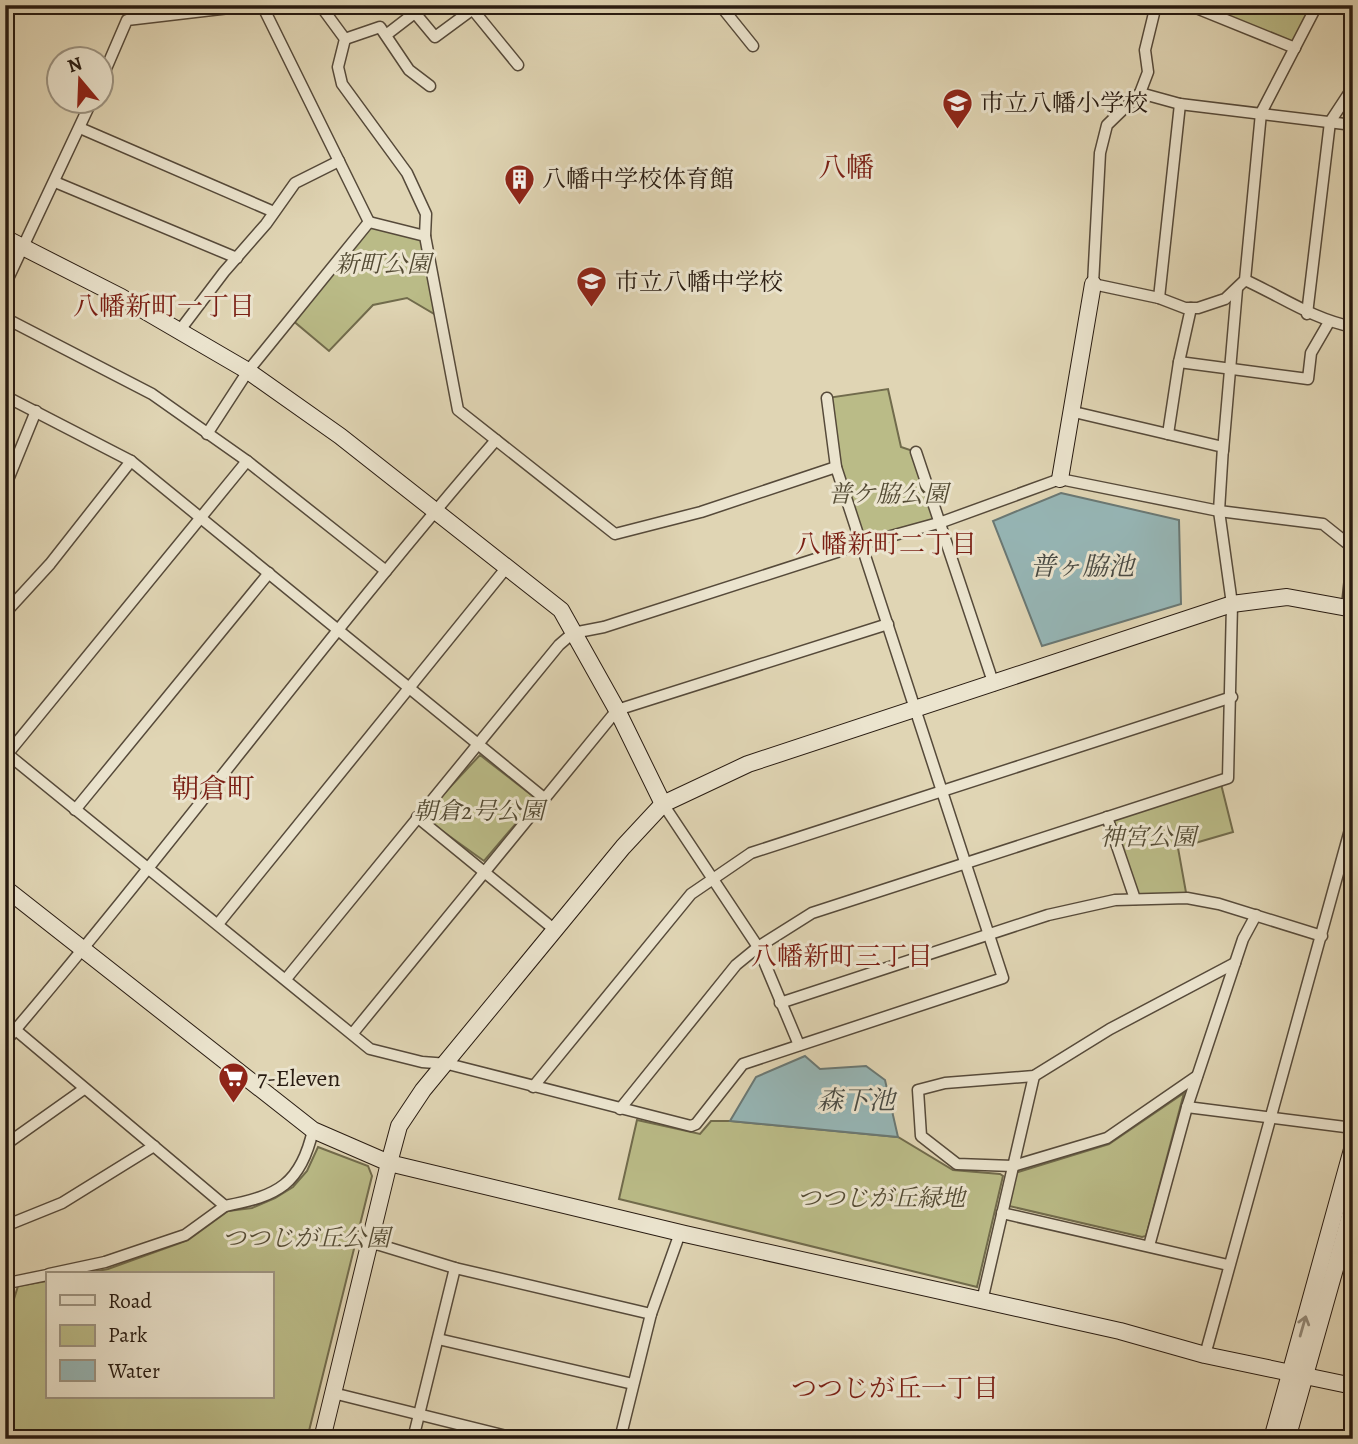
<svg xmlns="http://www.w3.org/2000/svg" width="1358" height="1444" font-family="Alegreya,'Noto Serif JP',serif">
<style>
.green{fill:#babb87;stroke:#716b4c;stroke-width:2}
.water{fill:#96b6b6;stroke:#6a7874;stroke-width:2}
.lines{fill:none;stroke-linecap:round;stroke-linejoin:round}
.street-casing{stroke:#564a3a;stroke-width:13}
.secondary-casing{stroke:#281b11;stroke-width:18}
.street{stroke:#ebe4ce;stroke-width:10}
.secondary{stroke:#ebe4ce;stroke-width:16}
.oneway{stroke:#938a79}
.labels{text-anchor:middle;stroke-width:6;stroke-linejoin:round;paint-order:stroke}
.poi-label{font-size:24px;fill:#281b11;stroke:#ebe4ce;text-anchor:start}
.park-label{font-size:24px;font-style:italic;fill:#544b34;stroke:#ebe4ce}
.neighbourhood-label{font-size:26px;fill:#7a1f14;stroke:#ebe4ce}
.water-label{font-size:26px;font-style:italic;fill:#494a43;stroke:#ebe4ce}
.quarter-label{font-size:28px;fill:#7a1f14;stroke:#ebe4ce}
</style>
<rect width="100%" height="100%" fill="#e0d5b4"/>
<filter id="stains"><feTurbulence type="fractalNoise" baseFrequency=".00286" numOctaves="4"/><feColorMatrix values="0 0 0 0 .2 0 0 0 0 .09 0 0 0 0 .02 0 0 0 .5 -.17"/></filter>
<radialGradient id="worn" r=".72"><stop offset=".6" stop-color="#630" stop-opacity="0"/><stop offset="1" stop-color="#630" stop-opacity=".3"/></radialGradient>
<!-- green -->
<g class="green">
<path d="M 1189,5 L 1317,5 L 1295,48 Z"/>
<path d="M 369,222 L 425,236 L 441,318 L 407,298 L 373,305 L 329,351 L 291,319 Z"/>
<path d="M 888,389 L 901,447 L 916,452 L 942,522 L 862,544 L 836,467 L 827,398 Z"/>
<path d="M 480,755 L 534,797 L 535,801 L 484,861 L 427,820 L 424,815 Z"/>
<path d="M 1220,780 L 1233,832 L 1178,848 L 1187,898 L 1135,899 L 1107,817 Z"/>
<path d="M 1184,1093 L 1146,1236 L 1142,1237 L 1009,1206 L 1015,1173 L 1109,1144 Z"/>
<path d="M 637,1120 L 700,1134 L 711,1121 L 730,1121 L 898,1137 L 953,1170 L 1000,1174 L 1003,1176 L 977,1287 L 619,1199 Z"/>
<path d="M 318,1147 L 368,1166 L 372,1176 L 307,1439 L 13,1439 L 5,1411 L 5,1303 L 14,1299 L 18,1286 L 47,1281 L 47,1397 L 271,1397 L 271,1274 L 81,1274 L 108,1269 L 188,1240 L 228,1211 L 252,1208 L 275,1198 L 293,1187 L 307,1171 Z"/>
</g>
<!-- water -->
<g class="water">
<path d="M 1061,493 L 1179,520 L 1181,604 L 1042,646 L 993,521 Z"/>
<path d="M 805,1056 L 820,1069 L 866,1066 L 885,1080 L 898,1137 L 730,1121 L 756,1077 Z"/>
</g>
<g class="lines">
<defs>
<g id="street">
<path d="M 262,5 L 369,222"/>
<path d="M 320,5 L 345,39 L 338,67 L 342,84 L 407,173 L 426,214 L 425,236"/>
<path d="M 469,5 L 518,65"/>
<path d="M 720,5 L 753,46"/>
<path d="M 1156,5 L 1145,50 L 1148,72 L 1140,93 L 1107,125 L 1100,153 L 1093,284 L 1159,298 L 1185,308 L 1198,308 L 1225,299 L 1245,280 L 1261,113 L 1317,5"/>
<path d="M 1189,5 L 1295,48"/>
<path d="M 415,13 L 435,37 L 473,9"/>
<path d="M 386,35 L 425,5"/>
<path d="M 345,39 L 380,27 L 409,70 L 430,86"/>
<path d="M 102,78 L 127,20 L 255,5"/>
<path d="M 1140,93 L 1180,104 L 1353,125"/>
<path d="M 80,128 L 274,212"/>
<path d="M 55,182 L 237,258"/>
<path d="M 369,222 L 425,236 L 458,410 L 615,534 L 701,512 L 836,467"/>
<path d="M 1245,280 C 1282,297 1313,319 1353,327"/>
<path d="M 5,285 L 91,102"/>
<path d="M 1159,298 L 1180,104"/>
<path d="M 1191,308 L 1179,362 L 1308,379 L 1311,353 L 1329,322"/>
<path d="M 1307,314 L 1330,122 L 1353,87"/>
<path d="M 5,318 L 152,394 L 247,461 L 386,571"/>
<path d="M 180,330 L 224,272 L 266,224 L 295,183 L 339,161"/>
<path d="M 5,396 L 131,461 L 544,798"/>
<path d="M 207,434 L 248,371 L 369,222"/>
<path d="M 1168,434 L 1179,362"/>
<path d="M 1223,451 L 1237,289"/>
<path d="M 916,452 L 994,685"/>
<path d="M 5,487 L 36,411"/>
<path d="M 1347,607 L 1353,549"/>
<path d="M 5,613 L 50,564 L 131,461"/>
<path d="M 5,752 L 370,1049 L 422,1062 L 448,1064 L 691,1126 L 696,1124 L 743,1064 L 1003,978 L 836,467 L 827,398"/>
<path d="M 5,757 L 247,461"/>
<path d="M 663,804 L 758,947 L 799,1045"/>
<path d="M 75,810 L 269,573"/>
<path d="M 417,817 L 555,930"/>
<path d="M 1107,817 L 1135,899"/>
<path d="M 218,924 L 507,567"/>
<path d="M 286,979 L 559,645 L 573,633 L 604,627 L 862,544 L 942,522 L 1060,479 L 1219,511 L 1323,524 L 1353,548"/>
<path d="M 780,1003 L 1048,915 L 1115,900 L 1187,898 L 1219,904 L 1322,936"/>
<path d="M 5,1021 L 225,1206 C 278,1196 301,1184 313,1130"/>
<path d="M 353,1033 L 617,710 L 888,624"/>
<path d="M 5,1042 C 173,845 326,636 496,440"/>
<path d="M 1197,1076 L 1107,1138 L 1013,1166 L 957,1164 L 921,1136 L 918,1090 L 945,1083 L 1034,1076 L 1110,1029 L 1235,963"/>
<path d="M 533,1087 L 691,894 L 751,853 L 1232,697"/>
<path d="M 1187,1107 L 1353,1128"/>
<path d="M 620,1109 L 736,965 L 758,947 L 812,913 L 1228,778 L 1232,604 L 1219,511 L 1223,447 L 1074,412"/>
<path d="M 5,1145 L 84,1089"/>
<path d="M 1002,1213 L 1228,1265"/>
<path d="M 5,1226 L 62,1203 L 154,1146"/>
<path d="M 370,1242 L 455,1268 L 651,1314"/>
<path d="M 1149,1246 L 1187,1107 L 1243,939 L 1256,915"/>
<path d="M 49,1274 L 105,1262 L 185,1235 L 225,1206"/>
<path d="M 5,1276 L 8,1283 L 47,1275"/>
<path d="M 982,1301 L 1034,1076"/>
<path d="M 438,1339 L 633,1384"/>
<path d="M 1205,1355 L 1353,819"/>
<path d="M 333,1393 L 518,1439"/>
<path d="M 5,1432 L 7,1439"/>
<path d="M 413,1439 L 455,1268"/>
<path d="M 620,1439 L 651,1314 L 680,1233"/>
</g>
<g id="secondary">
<path d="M 5,238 L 121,297 L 248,371 L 340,436 L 561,610 L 617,710 L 663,804"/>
<path d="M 1060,479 L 1093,284"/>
<path d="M 1353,609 L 1287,597 L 1232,604 L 748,764 L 663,804 L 623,847 L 423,1090 L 399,1126 L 389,1163 L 685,1234 L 1120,1331 L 1205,1355 L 1353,1386"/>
<path d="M 5,888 L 313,1130 L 389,1163 L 322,1439"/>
<path d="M 1272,1439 L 1353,1146"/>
<path d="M 1287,1439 L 1353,1205"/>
</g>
</defs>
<!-- street casing -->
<use href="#street" class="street-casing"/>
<!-- secondary casing -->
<use href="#secondary" class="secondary-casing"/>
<!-- street -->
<use href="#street" class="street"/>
<!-- secondary -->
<use href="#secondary" class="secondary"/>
</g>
<!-- one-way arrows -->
<defs><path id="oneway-shaft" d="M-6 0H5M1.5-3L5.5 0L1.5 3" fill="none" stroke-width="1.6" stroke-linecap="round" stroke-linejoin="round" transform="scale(1.75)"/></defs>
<use class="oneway" href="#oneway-shaft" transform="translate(1303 1326) rotate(-74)"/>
<!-- icons -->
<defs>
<symbol id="school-pin" viewBox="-11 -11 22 30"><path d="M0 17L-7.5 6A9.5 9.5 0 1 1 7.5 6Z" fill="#8f2418" stroke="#ebe4ce"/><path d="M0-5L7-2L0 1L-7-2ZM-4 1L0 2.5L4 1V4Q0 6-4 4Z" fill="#fff"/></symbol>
<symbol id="building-pin" viewBox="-11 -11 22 30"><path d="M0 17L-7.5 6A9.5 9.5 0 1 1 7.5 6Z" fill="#8f2418" stroke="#ebe4ce"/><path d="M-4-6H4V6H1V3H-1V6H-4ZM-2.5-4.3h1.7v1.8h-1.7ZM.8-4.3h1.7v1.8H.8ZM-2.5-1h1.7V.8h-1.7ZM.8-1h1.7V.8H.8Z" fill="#fff"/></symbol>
<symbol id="supermarket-pin" viewBox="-11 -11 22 30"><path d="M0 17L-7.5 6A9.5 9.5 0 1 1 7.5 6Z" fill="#8f2418" stroke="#ebe4ce"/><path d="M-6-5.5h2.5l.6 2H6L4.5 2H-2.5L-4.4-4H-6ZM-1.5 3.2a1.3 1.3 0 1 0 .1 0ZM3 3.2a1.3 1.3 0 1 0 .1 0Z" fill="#fff"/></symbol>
</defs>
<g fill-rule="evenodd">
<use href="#school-pin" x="940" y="86" width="35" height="47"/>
<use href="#building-pin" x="502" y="162" width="35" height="47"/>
<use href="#school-pin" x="574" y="264" width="35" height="47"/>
<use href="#supermarket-pin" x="216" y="1060" width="35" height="47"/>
</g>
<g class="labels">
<!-- poi labels -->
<g class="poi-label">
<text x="980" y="111">市立八幡小学校</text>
<text x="542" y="187">八幡中学校体育館</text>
<text x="615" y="290">市立八幡中学校</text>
<text x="257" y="1086">7-Eleven</text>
</g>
<!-- park labels -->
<g class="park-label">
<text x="383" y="272">新町公園</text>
<text x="888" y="502">普ケ脇公園</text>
<text x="479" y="819">朝倉2号公園</text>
<text x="1148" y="845">神宮公園</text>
<text x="881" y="1206">つつじが丘緑地</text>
<text x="306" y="1246">つつじが丘公園</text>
</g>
<!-- neighbourhood labels -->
<g class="neighbourhood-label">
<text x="164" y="315">八幡新町一丁目</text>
<text x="886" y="553">八幡新町二丁目</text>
<text x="842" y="965">八幡新町三丁目</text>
<text x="895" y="1397">つつじが丘一丁目</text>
</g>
<!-- water labels -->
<g class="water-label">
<text x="1082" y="575">普ヶ脇池</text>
<text x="856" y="1109">森下池</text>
</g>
<!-- quarter labels -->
<g class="quarter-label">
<text x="846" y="177">八幡</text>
<text x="213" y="798">朝倉町</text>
</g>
</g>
<!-- margin -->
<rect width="1358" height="1444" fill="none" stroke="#e0d5b4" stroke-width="28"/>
<rect x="7" y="7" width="1344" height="1430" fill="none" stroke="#281b11" stroke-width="3.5"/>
<rect x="14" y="14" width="1330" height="1416" fill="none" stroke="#281b11" stroke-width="2"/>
<!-- legend -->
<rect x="46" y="1272" width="228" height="126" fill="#ebe4ce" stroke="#9d9482" stroke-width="2"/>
<rect x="60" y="1295" width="35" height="10" fill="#ebe4ce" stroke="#9d9482" stroke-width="2"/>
<text x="108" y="1308" font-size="21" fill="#281b11">Road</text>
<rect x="60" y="1325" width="35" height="21" fill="#babb87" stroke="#9d9482" stroke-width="2"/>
<text x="108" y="1342" font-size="21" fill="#281b11">Park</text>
<rect x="60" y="1360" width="35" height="21" fill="#96b6b6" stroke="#9d9482" stroke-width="2"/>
<text x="108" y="1378" font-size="21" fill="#281b11">Water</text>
<!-- north arrow -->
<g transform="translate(80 80) rotate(341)"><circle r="33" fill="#ebe4ce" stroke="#9d9482" stroke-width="2"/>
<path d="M0-5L12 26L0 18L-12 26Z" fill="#8f2418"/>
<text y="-10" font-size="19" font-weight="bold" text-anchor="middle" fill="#281b11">N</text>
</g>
<rect width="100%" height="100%" filter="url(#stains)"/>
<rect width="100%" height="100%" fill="url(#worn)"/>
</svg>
